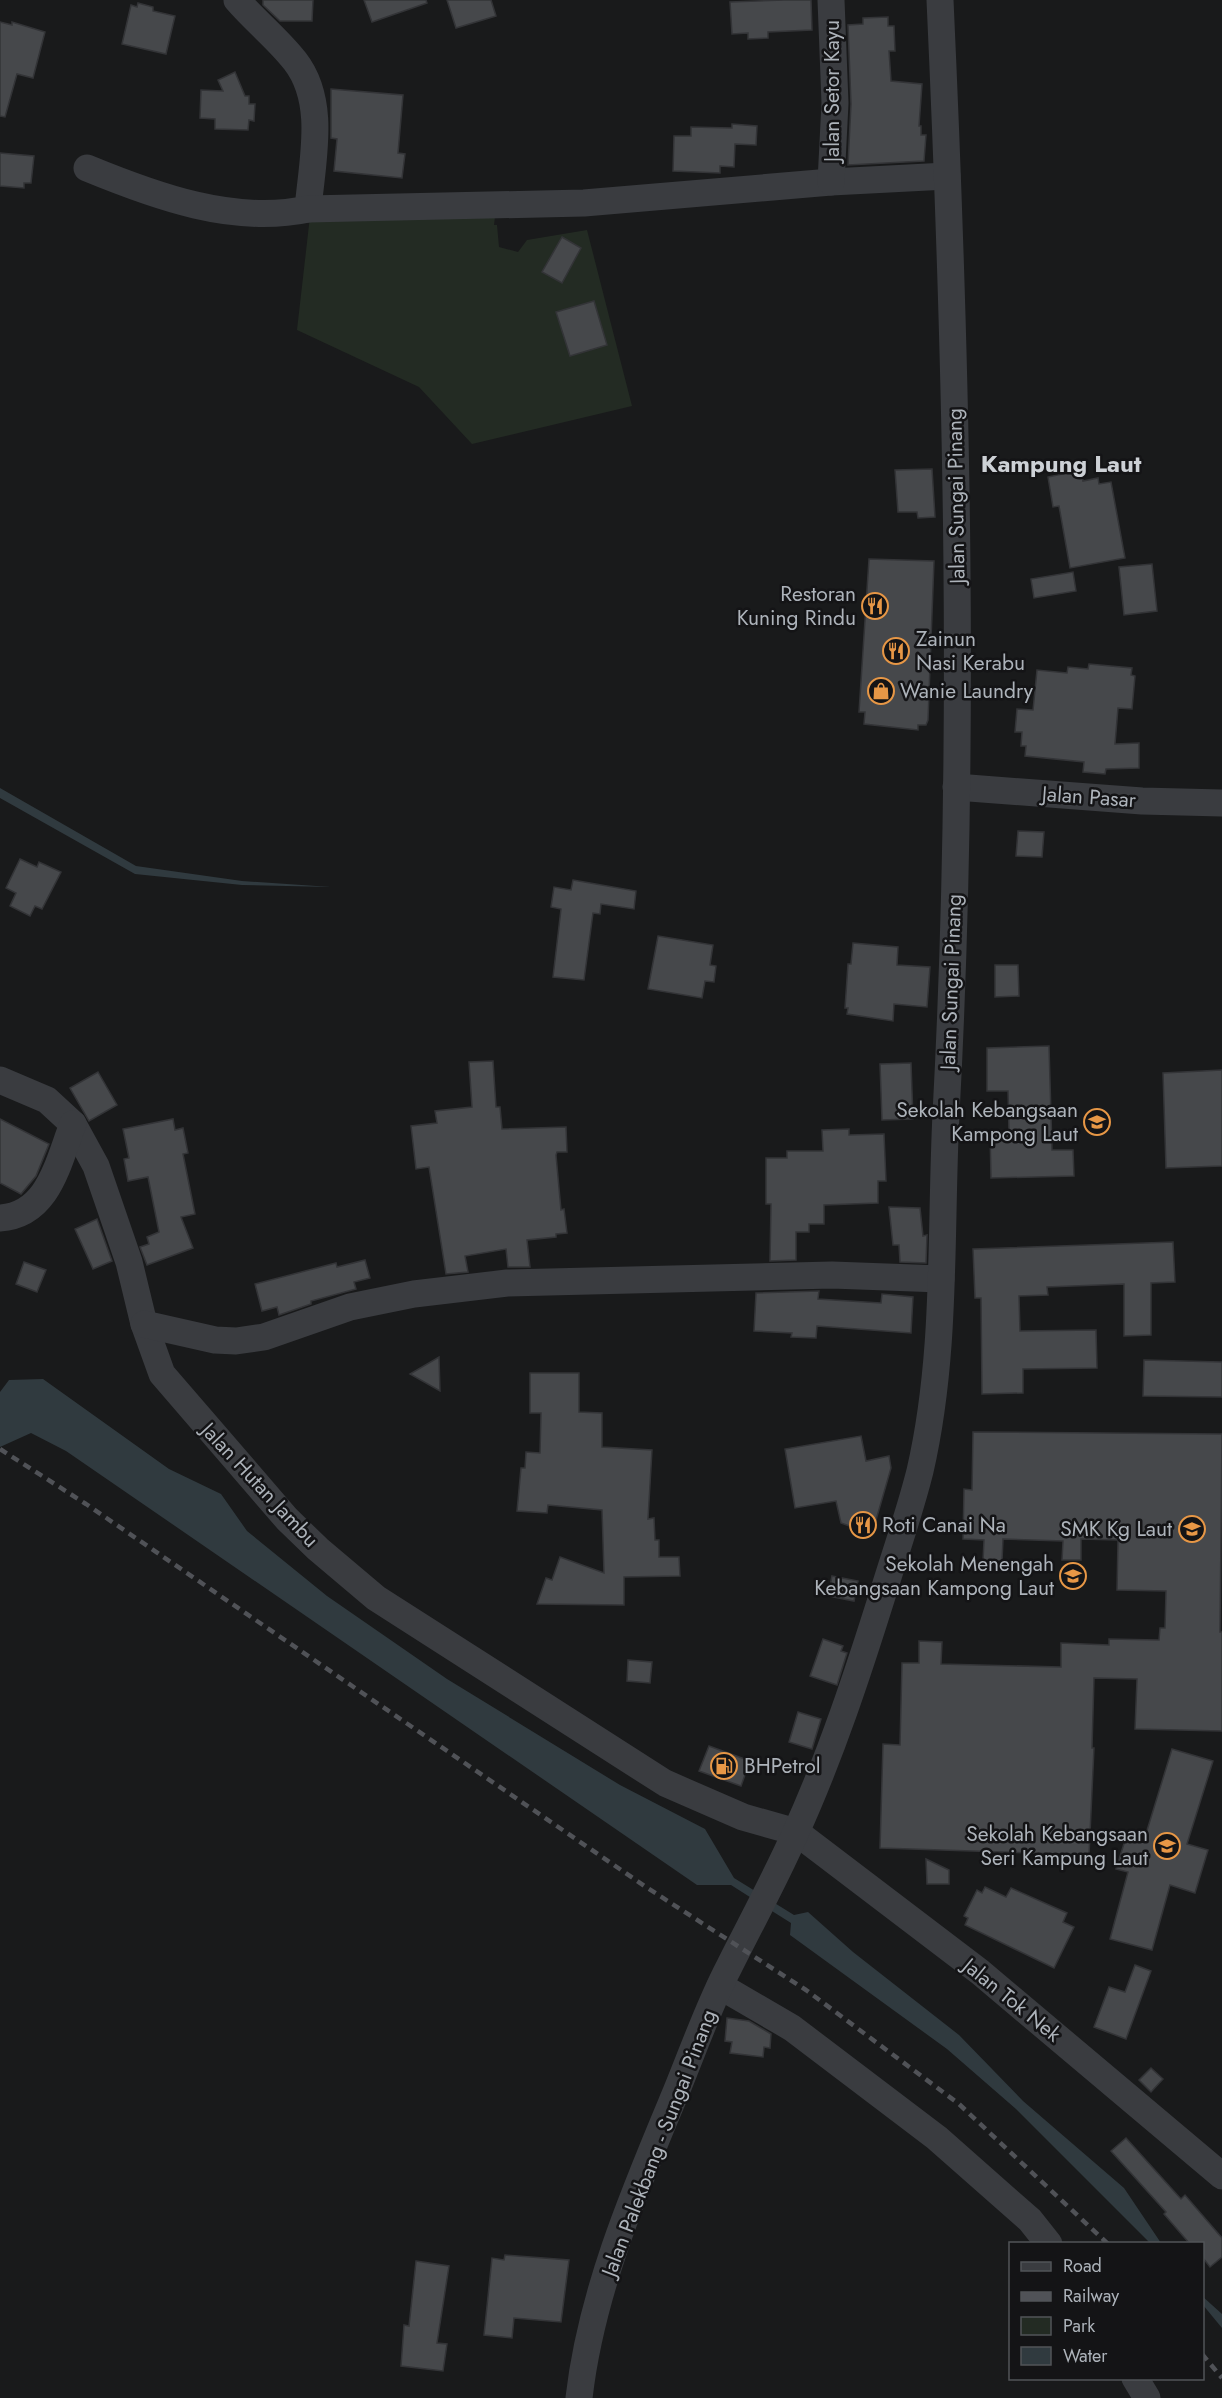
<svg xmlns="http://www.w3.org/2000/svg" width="1222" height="2398" font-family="Jost,sans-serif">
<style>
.green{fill:#232b23}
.water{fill:#303a3f}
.building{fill:#46484b;stroke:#333437;stroke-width:1.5}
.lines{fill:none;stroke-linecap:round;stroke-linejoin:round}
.minor{stroke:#3a3c40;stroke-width:27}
.rail{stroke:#505257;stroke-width:4.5;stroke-dasharray:8 6;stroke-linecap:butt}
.labels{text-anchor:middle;stroke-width:5;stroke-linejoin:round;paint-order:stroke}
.street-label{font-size:21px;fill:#adb3ba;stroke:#141416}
.poi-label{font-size:21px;fill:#adb3ba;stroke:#141416;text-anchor:end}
.quarter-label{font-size:24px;font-weight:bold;fill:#cdd1d6;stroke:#141416}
</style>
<rect width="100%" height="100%" fill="#191a1b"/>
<!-- green -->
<path class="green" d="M 310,216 L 495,217 L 494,225 L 497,225 L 499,247 L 518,252 L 527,240 L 587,230 L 632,406 L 472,444 L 419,387 L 297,330 Z"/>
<!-- water -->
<g class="water">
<path d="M 0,788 L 136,866 L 242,881 L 331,887 L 242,885 L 135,874 L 0,798 Z"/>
<path d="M 43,1379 L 169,1469 L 221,1494 L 247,1531 L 327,1596 L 447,1679 L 620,1785 L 705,1829 L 734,1878 L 794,1915 L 808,1912 L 853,1952 L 959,2035 L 1023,2101 L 1124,2188 L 1161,2243 L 1150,2243 L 1016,2109 L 947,2049 L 790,1935 L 791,1923 L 731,1885 L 697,1885 L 66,1451 L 31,1433 L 0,1447 L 0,1392 L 9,1380 Z"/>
<path d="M 1202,2296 L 1222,2314 L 1222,2328 L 1203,2305 Z"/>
</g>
<!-- building -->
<g class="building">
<path d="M 263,0 L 313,0 L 312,21 L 280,21 L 263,5 Z"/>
<path d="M 364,0 L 426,0 L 427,3 L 372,22 Z"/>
<path d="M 447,0 L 491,0 L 496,16 L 456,28 Z"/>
<path d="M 784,0 L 811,0 L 812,30 L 768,32 L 768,38 L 748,39 L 748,33 L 732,34 L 730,2 Z"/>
<path d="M 138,3 L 153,7 L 153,11 L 175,16 L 166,54 L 122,44 L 131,5 L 137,7 Z"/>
<path d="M 888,17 L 888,26 L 894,26 L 895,51 L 889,51 L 891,81 L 922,84 L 919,126 L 921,126 L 921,135 L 926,135 L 924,161 L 848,165 L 851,104 L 848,25 L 863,24 L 863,18 Z"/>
<path d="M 0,22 L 12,25 L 12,22 L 45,32 L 33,78 L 17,74 L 5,117 L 0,116 Z"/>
<path d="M 235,72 L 245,96 L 249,96 L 249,104 L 255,104 L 254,121 L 249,120 L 248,130 L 215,129 L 215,119 L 200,118 L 201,90 L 223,91 L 218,80 Z"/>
<path d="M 331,89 L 403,95 L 398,153 L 405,154 L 402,178 L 334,171 L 337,139 L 331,138 Z"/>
<path d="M 732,124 L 757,126 L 756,145 L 735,144 L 734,167 L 720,166 L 720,173 L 673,171 L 674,136 L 691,136 L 691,127 L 732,128 Z"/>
<path d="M 0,153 L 34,156 L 31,183 L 24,183 L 24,188 L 0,186 Z"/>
<path d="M 562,237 L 581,248 L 562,283 L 542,272 Z"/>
<path d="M 594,301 L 607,345 L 570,356 L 556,312 Z"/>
<path d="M 932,469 L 935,517 L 918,518 L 917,512 L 898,512 L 895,470 Z"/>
<path d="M 1081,470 L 1083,481 L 1098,478 L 1099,484 L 1111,482 L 1125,558 L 1070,568 L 1059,506 L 1053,507 L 1048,477 Z"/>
<path d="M 869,559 L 934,561 L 928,720 L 926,725 L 918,725 L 918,730 L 864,724 L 865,712 L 859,712 Z"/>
<path d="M 1152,564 L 1157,611 L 1124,615 L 1119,567 Z"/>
<path d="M 1073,572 L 1076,591 L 1034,598 L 1031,579 Z"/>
<path d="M 1089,664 L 1132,668 L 1131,675 L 1135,676 L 1132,709 L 1118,708 L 1115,744 L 1139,743 L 1139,768 L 1106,769 L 1105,774 L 1083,772 L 1084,762 L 1025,756 L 1026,746 L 1021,746 L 1022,732 L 1015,732 L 1017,709 L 1033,710 L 1037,670 L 1067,673 L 1068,667 L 1088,669 Z"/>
<path d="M 1018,831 L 1044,832 L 1042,857 L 1016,856 Z"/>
<path d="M 20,859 L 37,867 L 39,862 L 61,872 L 42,909 L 35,906 L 30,916 L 10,906 L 16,893 L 6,888 Z"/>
<path d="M 573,880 L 636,891 L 634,909 L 601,904 L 600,914 L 593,913 L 584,980 L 553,977 L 561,909 L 551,907 L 554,887 L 571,890 Z"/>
<path d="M 658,936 L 713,945 L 710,965 L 716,966 L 714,982 L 705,981 L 702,998 L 648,989 Z"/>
<path d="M 853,943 L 898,947 L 897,965 L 930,967 L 927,1007 L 894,1004 L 893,1021 L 847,1014 L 848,1008 L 845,1008 L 848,964 L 851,964 Z"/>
<path d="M 995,965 L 1018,965 L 1019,996 L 995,997 Z"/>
<path d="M 1049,1046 L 1052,1150 L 1073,1150 L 1074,1176 L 991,1178 L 990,1132 L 1009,1132 L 1008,1091 L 987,1091 L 987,1048 Z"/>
<path d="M 493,1061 L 496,1107 L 500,1107 L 502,1129 L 566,1127 L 567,1152 L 557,1152 L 556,1155 L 561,1210 L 564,1209 L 567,1233 L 556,1234 L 556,1237 L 527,1240 L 530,1267 L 508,1267 L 506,1249 L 465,1256 L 468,1272 L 446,1274 L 429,1167 L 416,1169 L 411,1126 L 437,1123 L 435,1111 L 472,1107 L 469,1062 Z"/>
<path d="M 911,1063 L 913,1119 L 882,1120 L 880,1064 Z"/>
<path d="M 1222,1070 L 1222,1166 L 1166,1168 L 1163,1073 Z"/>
<path d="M 98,1072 L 117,1105 L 89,1121 L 70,1088 Z"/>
<path d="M 0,1119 L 49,1144 L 36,1176 L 21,1194 L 0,1183 Z"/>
<path d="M 173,1119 L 175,1130 L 183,1128 L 188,1153 L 183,1154 L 195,1214 L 181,1217 L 193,1248 L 147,1265 L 140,1247 L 149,1244 L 147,1237 L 159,1232 L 148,1177 L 128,1181 L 124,1159 L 129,1158 L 123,1129 Z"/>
<path d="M 849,1129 L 849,1135 L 884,1134 L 886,1181 L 878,1181 L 878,1203 L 824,1205 L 824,1224 L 809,1224 L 809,1232 L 796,1232 L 796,1260 L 770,1261 L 771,1204 L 766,1204 L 766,1158 L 787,1158 L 787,1151 L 823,1151 L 822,1130 Z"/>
<path d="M 889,1207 L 920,1208 L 923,1236 L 927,1235 L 926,1263 L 900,1262 L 899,1245 L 893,1245 Z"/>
<path d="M 97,1219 L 112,1261 L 93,1269 L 75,1229 Z"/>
<path d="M 1173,1242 L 1175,1282 L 1151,1283 L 1151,1335 L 1124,1336 L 1124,1284 L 1047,1287 L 1048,1295 L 1019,1296 L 1020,1331 L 1096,1330 L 1097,1368 L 1023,1369 L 1023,1393 L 982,1394 L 981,1298 L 975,1298 L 973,1249 Z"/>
<path d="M 365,1260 L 370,1278 L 354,1282 L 356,1289 L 311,1301 L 311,1304 L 279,1315 L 277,1307 L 262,1311 L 255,1284 L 336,1263 L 337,1267 Z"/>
<path d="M 24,1262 L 46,1270 L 37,1292 L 16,1284 Z"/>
<path d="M 819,1291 L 818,1299 L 881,1303 L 882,1294 L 913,1297 L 911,1333 L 817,1326 L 816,1338 L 791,1337 L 792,1333 L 754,1331 L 756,1293 Z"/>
<path d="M 439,1357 L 440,1391 L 410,1374 Z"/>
<path d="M 1144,1360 L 1222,1362 L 1222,1397 L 1143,1396 Z"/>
<path d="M 530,1373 L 579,1373 L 579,1412 L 602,1413 L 602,1447 L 652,1450 L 648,1519 L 654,1518 L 655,1540 L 659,1540 L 659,1557 L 679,1557 L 680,1576 L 624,1577 L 624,1605 L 537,1604 L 546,1578 L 552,1580 L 560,1557 L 604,1573 L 602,1510 L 548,1505 L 547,1513 L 517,1511 L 521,1468 L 525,1468 L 526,1452 L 540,1453 L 541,1413 L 530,1413 Z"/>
<path d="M 973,1432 L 1222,1434 L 1220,1632 L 1222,1632 L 1222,1731 L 1135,1729 L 1137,1679 L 1094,1678 L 1092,1748 L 1094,1748 L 1089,1855 L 880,1848 L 883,1744 L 900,1745 L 902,1663 L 919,1663 L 919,1641 L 942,1642 L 941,1664 L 1061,1667 L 1061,1643 L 1109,1645 L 1109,1639 L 1159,1640 L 1160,1628 L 1165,1628 L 1166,1591 L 1117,1590 L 1118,1540 L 1081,1539 L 1081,1560 L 1062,1560 L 1063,1541 L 1003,1539 L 1002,1561 L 983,1561 L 984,1540 L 963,1539 L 964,1489 L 972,1490 Z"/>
<path d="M 861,1436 L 866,1461 L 889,1456 L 891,1468 L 872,1534 L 841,1523 L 836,1501 L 795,1508 L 785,1449 Z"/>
<path d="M 832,1576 L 858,1581 L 854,1601 L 828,1596 Z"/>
<path d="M 823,1639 L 843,1646 L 841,1651 L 847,1653 L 837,1685 L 810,1676 Z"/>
<path d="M 628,1660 L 652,1662 L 650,1683 L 627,1681 Z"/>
<path d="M 798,1712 L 821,1719 L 812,1749 L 789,1742 Z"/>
<path d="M 709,1746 L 750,1761 L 741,1786 L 699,1771 Z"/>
<path d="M 1172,1749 L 1213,1761 L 1187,1844 L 1208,1850 L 1195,1893 L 1170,1885 L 1152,1950 L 1110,1939 L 1128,1872 L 1116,1869 L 1128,1831 L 1145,1837 Z"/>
<path d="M 926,1859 L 949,1870 L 949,1884 L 927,1884 Z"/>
<path d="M 985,1887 L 1006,1897 L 1011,1888 L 1067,1913 L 1063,1922 L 1074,1927 L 1054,1968 L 965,1925 L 968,1918 L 964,1916 L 977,1890 L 982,1893 Z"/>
<path d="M 1135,1965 L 1151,1971 L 1126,2039 L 1094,2027 L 1109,1987 L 1125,1992 Z"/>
<path d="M 727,2018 L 749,2021 L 771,2034 L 770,2048 L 764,2047 L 763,2057 L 730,2053 L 732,2042 L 725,2041 Z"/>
<path d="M 1151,2068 L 1163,2079 L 1151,2092 L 1139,2080 Z"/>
<path d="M 1126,2138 L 1181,2199 L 1185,2195 L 1222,2238 L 1222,2257 L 1210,2267 L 1203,2258 L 1203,2244 L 1190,2244 L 1164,2214 L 1166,2212 L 1111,2151 Z"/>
<path d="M 505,2255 L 569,2260 L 561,2322 L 514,2318 L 512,2338 L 484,2335 L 492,2258 L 504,2260 Z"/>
<path d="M 416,2261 L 449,2266 L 437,2343 L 447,2344 L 443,2371 L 401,2366 L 404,2325 L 409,2326 Z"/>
</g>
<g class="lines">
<!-- minor -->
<g class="minor">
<path d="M 237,0 C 255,21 278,39 295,61 C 327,102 312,161 308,209"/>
<path d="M 87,168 C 155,196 234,225 308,209 L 584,203 L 831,182 L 947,176"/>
<path d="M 831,182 L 835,103 L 831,0"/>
<path d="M 956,787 L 1142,801 L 1222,803"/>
<path d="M 0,1080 L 47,1100 L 73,1124 L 96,1166 L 129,1262 L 144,1324 L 162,1374 L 287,1519 L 318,1549 L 376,1598 L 665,1783 L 743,1817 L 796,1832 L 980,1972 L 1222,2176"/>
<path d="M 0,1218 C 49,1215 58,1162 73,1124"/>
<path d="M 144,1324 L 215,1340 L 236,1341 L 264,1337 L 350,1307 L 414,1294 L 507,1283 L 832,1275 L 941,1279"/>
<path d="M 720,1986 L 792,2028 L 937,2138 L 1030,2220 L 1049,2244"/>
<path d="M 1135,2378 L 1147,2398"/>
<path d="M 579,2398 C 591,2292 635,2190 676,2092 C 693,2051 708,2007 729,1967 C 751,1923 775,1879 795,1834 C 831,1755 858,1673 884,1590 C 896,1551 910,1511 920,1471 C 947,1354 940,1233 946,1114 C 966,743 957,371 940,0"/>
</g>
<!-- rail -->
<g class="rail">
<path d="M 0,1449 L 86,1504 L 646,1887 L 806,1990 L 959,2104 L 1108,2244"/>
<path d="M 1202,2354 L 1222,2378"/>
</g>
</g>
<!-- icons -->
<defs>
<symbol id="restaurant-ring" viewBox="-11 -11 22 22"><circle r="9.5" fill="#141416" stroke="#e79746" stroke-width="1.5"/><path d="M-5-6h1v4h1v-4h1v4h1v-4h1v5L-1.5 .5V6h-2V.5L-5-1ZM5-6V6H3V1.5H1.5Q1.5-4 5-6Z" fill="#e79746"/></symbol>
<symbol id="shop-ring" viewBox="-11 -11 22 22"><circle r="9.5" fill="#141416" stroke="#e79746" stroke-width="1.5"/><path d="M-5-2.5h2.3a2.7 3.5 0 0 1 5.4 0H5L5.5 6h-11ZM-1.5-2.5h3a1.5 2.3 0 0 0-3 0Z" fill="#e79746"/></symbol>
<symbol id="school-ring" viewBox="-11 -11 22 22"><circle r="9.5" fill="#141416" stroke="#e79746" stroke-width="1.5"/><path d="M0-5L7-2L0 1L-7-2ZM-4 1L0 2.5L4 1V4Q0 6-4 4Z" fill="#e79746"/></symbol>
<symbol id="fuel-ring" viewBox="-11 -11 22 22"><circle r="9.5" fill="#141416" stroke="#e79746" stroke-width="1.5"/><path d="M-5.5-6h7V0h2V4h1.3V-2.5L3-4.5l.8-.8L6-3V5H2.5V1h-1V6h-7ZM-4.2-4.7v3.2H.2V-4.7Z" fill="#e79746"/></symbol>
</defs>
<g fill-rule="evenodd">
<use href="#restaurant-ring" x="860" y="591" width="30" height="30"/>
<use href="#restaurant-ring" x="881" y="636" width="30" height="30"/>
<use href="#shop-ring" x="866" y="676" width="30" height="30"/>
<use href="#school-ring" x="1082" y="1107" width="30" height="30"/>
<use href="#restaurant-ring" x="848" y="1510" width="30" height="30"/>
<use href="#school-ring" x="1177" y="1514" width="30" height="30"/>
<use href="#school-ring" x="1058" y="1561" width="30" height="30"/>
<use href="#fuel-ring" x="709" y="1751" width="30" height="30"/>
<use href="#school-ring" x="1152" y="1831" width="30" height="30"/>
</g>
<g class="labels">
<!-- street labels -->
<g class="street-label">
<text transform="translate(832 91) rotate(-90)" y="7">Jalan Setor Kayu</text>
<text transform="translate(956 496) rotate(-91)" y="7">Jalan Sungai Pinang</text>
<text transform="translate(1089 797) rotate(4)" y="7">Jalan Pasar</text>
<text transform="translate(951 982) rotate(-88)" y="7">Jalan Sungai Pinang</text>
<text transform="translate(260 1485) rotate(47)" y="7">Jalan Hutan Jambu</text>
<text transform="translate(1012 2000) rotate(39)" y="7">Jalan Tok Nek</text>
<text transform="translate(659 2143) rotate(-69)" y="7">Jalan Palekbang - Sungai Pinang</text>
</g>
<!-- poi labels -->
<g class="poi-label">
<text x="856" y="601">Restoran<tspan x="856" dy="24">Kuning Rindu</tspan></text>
<text x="916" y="646" text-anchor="start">Zainun<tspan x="916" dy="24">Nasi Kerabu</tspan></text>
<text x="900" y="698" text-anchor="start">Wanie Laundry</text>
<text x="1078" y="1117">Sekolah Kebangsaan<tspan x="1078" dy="24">Kampong Laut</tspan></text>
<text x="882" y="1532" text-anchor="start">Roti Canai Na</text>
<text x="1172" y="1536">SMK Kg Laut</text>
<text x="1054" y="1571">Sekolah Menengah<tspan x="1054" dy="24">Kebangsaan Kampong Laut</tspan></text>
<text x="744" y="1773" text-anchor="start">BHPetrol</text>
<text x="1148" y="1841">Sekolah Kebangsaan<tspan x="1148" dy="24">Seri Kampung Laut</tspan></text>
</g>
<!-- quarter labels -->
<g class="quarter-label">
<text x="1061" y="472">Kampung Laut</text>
</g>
</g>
<!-- legend -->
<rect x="1009" y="2242" width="195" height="138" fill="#141416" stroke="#515458" stroke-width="1.5"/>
<rect x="1021" y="2262" width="30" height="9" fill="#3a3c40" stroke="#515458" stroke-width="1.5"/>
<text x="1063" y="2272" font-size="18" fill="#adb3ba">Road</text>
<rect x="1021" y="2292" width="30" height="9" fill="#505257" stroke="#515458" stroke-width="1.5"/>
<text x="1063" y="2302" font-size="18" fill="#adb3ba">Railway</text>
<rect x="1021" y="2317" width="30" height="18" fill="#232b23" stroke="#515458" stroke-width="1.5"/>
<text x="1063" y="2332" font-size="18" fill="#adb3ba">Park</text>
<rect x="1021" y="2347" width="30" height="18" fill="#303a3f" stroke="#515458" stroke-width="1.5"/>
<text x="1063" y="2362" font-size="18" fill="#adb3ba">Water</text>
</svg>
